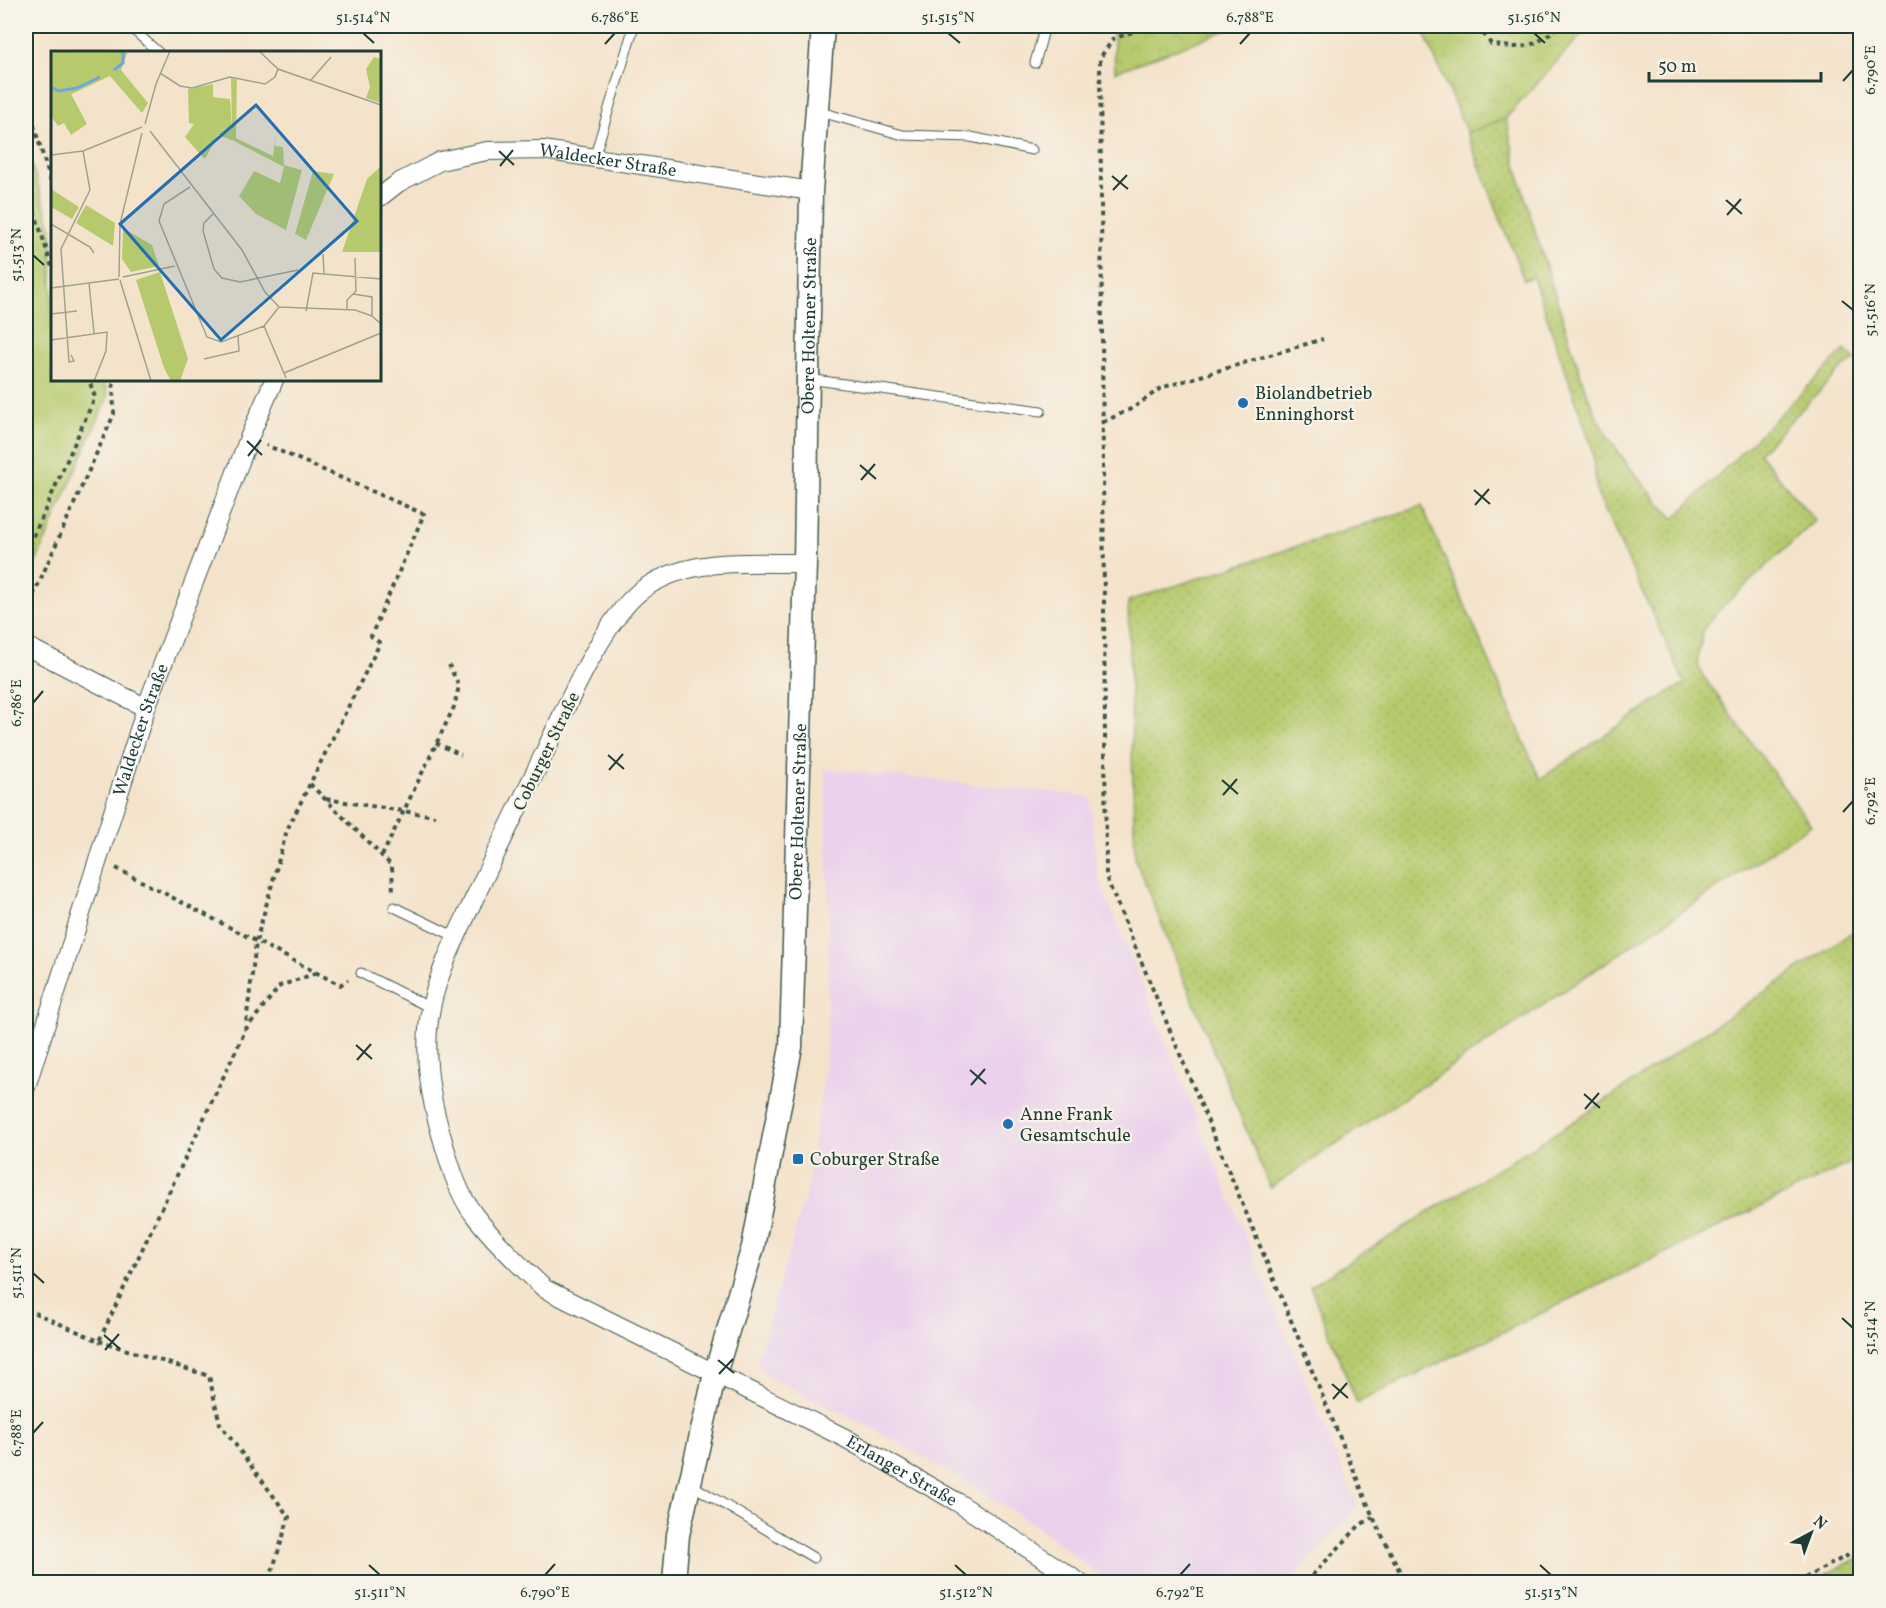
<svg xmlns="http://www.w3.org/2000/svg" width="1886" height="1608" font-family="Vollkorn,serif">
<style>
.built{fill:#ead1ec}
.grass{fill:url(#grass-dots);stroke:#6a8450;stroke-width:1.5}
.park{fill:url(#park-crowns);stroke:#6a8450;stroke-width:1.5}
.garden{fill:#b6ca6d;stroke:#6a8450;stroke-width:1.5}
.lines{fill:none;stroke-linecap:round;stroke-linejoin:round}
.service-casing{stroke:#3f564b;stroke-width:11}
.minor-casing{stroke:#3f564b;stroke-width:20}
.tertiary-casing{stroke:#3f564b;stroke-width:25}
.path{stroke:#3f564b;stroke-width:4;stroke-dasharray:4.5 4.5;stroke-linecap:butt}
.service{stroke:#fff;stroke-width:9}
.minor{stroke:#fff;stroke-width:18}
.tertiary{stroke:#fff;stroke-width:22}
.ticks{fill:none;stroke:#1f3d34;stroke-width:2}
.poi-dot{fill:#1f6fb2;stroke:#f7f3e8;stroke-width:2}
.labels{text-anchor:middle;stroke-width:4.5;stroke-linejoin:round;paint-order:stroke}
.street-label{font-size:18px;fill:#1f3d34;stroke:#f7f3e8}
.poi-label{font-size:18px;fill:#1f3d34;stroke:#f7f3e8;text-anchor:start}
.inset-river{fill:none;stroke:#6da7dd;stroke-width:3}
.inset-road{fill:none;stroke:#9fa18f;stroke-width:1.5}
.view{fill:#1f6fb2;fill-opacity:0.15;stroke:#1f6fb2;stroke-width:3}
.inset-edge{fill:none;stroke:#1f3d34;stroke-width:3}
.neatline{fill:none;stroke:#1f3d34;stroke-width:2}
.ticks-label{font-size:15px;text-anchor:middle;fill:#1f3d34}
</style>
<defs>
<pattern id="grass-dots" width="8" height="8" patternUnits="userSpaceOnUse" patternTransform="scale(1.5)"><rect width="8" height="8" fill="#b6ca6d"/><path d="M2 2h.1M6 6h.1" fill="none" stroke="#9cae5f" stroke-width="1.8" stroke-linecap="round"/></pattern>
<pattern id="park-crowns" width="20" height="18" patternUnits="userSpaceOnUse" patternTransform="scale(1.5)"><rect width="20" height="18" fill="#b6ca6d"/><path d="M2 6a3 3 0 1 1 6 0M12 15a3 3 0 1 1 6 0" fill="none" stroke="#9cae5f"/></pattern>
</defs>
<rect width="100%" height="100%" fill="#f7f3e8"/>
<filter id="ink" filterUnits="userSpaceOnUse"><feTurbulence type="fractalNoise" baseFrequency=".0167" numOctaves="2"/><feDisplacementMap in="SourceGraphic" scale="12" xChannelSelector="R" yChannelSelector="G"/><feConvolveMatrix kernelMatrix="1 2 1 2 8 2 1 2 1" color-interpolation-filters="sRGB"/></filter>
<filter id="wash" filterUnits="userSpaceOnUse"><feTurbulence type="fractalNoise" baseFrequency=".008" numOctaves="4" result="noise"/><feDisplacementMap in="SourceGraphic" scale="24" xChannelSelector="R" yChannelSelector="G"/><feGaussianBlur stdDeviation="1.35" result="paint"/><feColorMatrix in="noise" values="0 0 0 0 0 0 0 0 0 0 0 0 0 0 0 0 0 1.4 0 .05"/><feComposite in="paint" operator="in"/></filter>
<g filter="url(#wash)">
<rect width="100%" height="100%" fill="#f4e3cb"/>
<!-- built -->
<path class="built" d="M 825,769 L 1090,796 L 1098,878 L 1357,1506 L 1290,1582 L 1108,1582 L 1039,1528 L 964,1480 L 876,1430 L 766,1376 L 757,1361 L 807,1190 L 826,1057 L 829,918 Z"/>
<!-- grass -->
<g class="grass">
<path d="M 1506,118 C 1519,187 1542,253 1563,319 C 1575,356 1585,397 1604,430 C 1624,463 1648,491 1674,519 L 1845,350 L 1855,360 L 1844,366 L 1759,453 L 1815,521 L 1718,611 L 1704,628 L 1697,662 L 1703,676 L 1811,825 L 1270,1188 L 1135,859 L 1128,601 L 1422,506 L 1540,779 L 1669,692 L 1685,684 L 1597,493 L 1592,448 L 1533,277 L 1524,280 L 1467,133 Z"/>
<path d="M 1860,927 L 1860,1158 L 1357,1403 L 1310,1286 L 1578,1119 Z"/>
<path d="M 1860,1557 L 1860,1582 L 1811,1582 Z"/>
</g>
<!-- park -->
<g class="park">
<path d="M 1113,26 L 1237,26 L 1115,72 Z"/>
<path d="M 1421,26 L 1525,26 L 1531,31 L 1537,26 L 1589,26 L 1506,118 L 1467,133 Z"/>
</g>
<!-- garden -->
<path class="garden" d="M 26,148 L 52,229 L 52,380 L 103,380 L 108,396 L 26,585 Z"/>
</g>
<g filter="url(#ink)">
<g class="lines">
<defs>
<g id="service">
<path d="M 129,26 L 158,52"/>
<path d="M 1035,63 L 1045,26"/>
<path d="M 817,111 L 903,135 L 971,137 L 1032,150"/>
<path d="M 594,158 L 634,26"/>
<path d="M 808,379 L 1041,411"/>
<path d="M 394,907 L 456,937"/>
<path d="M 361,973 L 431,1008"/>
<path d="M 690,1484 L 814,1558"/>
</g>
<g id="minor">
<path id="s1" d="M 380,197 L 398,183 L 440,161 L 487,151 L 543,150 L 811,191"/>
<path id="s2" d="M 805,563 C 751,564 693,556 646,587 C 606,612 563,714 542,758 C 520,804 497,850 475,897 C 460,929 437,974 431,1008 C 422,1053 430,1099 443,1141 C 450,1166 459,1196 475,1216 C 496,1243 520,1266 545,1289 L 845,1438 L 957,1502 L 1079,1582"/>
<path d="M 26,646 L 146,708"/>
<path id="s3" d="M 26,1087 L 146,708 L 249,438 L 274,380"/>
</g>
<g id="tertiary">
<path id="s4" d="M 674,1582 L 678,1535 L 715,1374 L 753,1247 L 791,1047 L 805,563 L 811,191 L 823,26"/>
</g>
</defs>
<!-- service casing -->
<use href="#service" class="service-casing"/>
<!-- minor casing -->
<use href="#minor" class="minor-casing"/>
<!-- tertiary casing -->
<use href="#tertiary" class="tertiary-casing"/>
<!-- path -->
<g class="path">
<path d="M 1149,26 L 1113,39 L 1100,58 L 1106,877 L 1373,1517 L 1405,1582"/>
<path d="M 1478,26 L 1491,44 C 1521,50 1536,48 1558,26"/>
<path d="M 26,99 L 52,186"/>
<path d="M 26,185 L 52,267"/>
<path d="M 1103,422 L 1133,408 L 1161,388 L 1323,339"/>
<path d="M 26,553 L 95,397 L 89,380"/>
<path d="M 26,612 L 114,414 L 113,380"/>
<path d="M 436,743 L 461,755"/>
<path d="M 310,784 L 392,866 L 393,892"/>
<path d="M 326,799 L 435,816"/>
<path d="M 382,856 L 454,707 L 459,686 L 449,665"/>
<path d="M 116,868 L 340,985 L 348,980"/>
<path d="M 245,1030 L 280,986 L 316,973"/>
<path d="M 26,1309 L 99,1341 L 245,1031 L 256,942 L 287,830 L 380,643 L 371,636 L 424,514 L 266,445"/>
<path d="M 99,1341 L 209,1376 L 220,1424 L 289,1517 L 269,1581"/>
<path d="M 1306,1582 L 1360,1525 L 1373,1517"/>
<path d="M 1797,1582 L 1860,1549"/>
</g>
<!-- service -->
<use href="#service" class="service"/>
<!-- minor -->
<use href="#minor" class="minor"/>
<!-- tertiary -->
<use href="#tertiary" class="tertiary"/>
</g>
</g>
<!-- ticks -->
<path class="ticks" d="M 363,33 L 374,43M 948,33 L 960,43M 1534,33 L 1545,43M 605,44 L 615,33M 1240,44 L 1250,33M 1843,81 L 1853,70M 499,151 L 514,165M 500,166 L 513,150M 1112,176 L 1128,189M 1113,190 L 1127,175M 1726,200 L 1742,214M 1727,215 L 1741,199M 33,255 L 44,265M 1842,301 L 1853,310M 247,441 L 262,455M 248,456 L 261,440M 860,465 L 876,479M 861,480 L 875,464M 1474,490 L 1490,504M 1475,505 L 1489,489M 33,703 L 43,691M 608,755 L 624,769M 609,770 L 623,754M 1222,780 L 1238,794M 1223,795 L 1237,779M 1843,812 L 1853,801M 356,1045 L 372,1059M 357,1060 L 371,1044M 970,1070 L 986,1084M 971,1085 L 985,1069M 1584,1094 L 1600,1108M 1585,1109 L 1599,1093M 33,1273 L 44,1283M 1842,1318 L 1853,1328M 104,1335 L 120,1349M 105,1350 L 119,1334M 718,1360 L 734,1373M 719,1374 L 733,1359M 1332,1384 L 1348,1398M 1333,1399 L 1347,1383M 33,1433 L 43,1422M 369,1565 L 380,1575M 955,1565 L 966,1575M 1540,1565 L 1551,1575M 545,1575 L 555,1564M 1180,1575 L 1190,1564"/>
<!-- markers -->
<g class="poi-dot">
<circle cx="1243" cy="403" r="6"/>
<circle cx="1008" cy="1124" r="6"/>
<rect x="792" y="1153" width="12" height="12" rx="3"/>
</g>
<g class="labels">
<!-- street labels -->
<g class="street-label">
<text dy="6" stroke="none"><textPath href="#s1" startOffset="240">Waldecker Straße</textPath></text>
<text dy="6" stroke="none"><textPath href="#s4" startOffset="1270">Obere Holtener Straße</textPath></text>
<text dy="6" stroke="none"><textPath href="#s3" startOffset="375">Waldecker Straße</textPath></text>
<text transform="translate(546 751) rotate(-64)" y="6">Coburger Straße</text>
<text dy="6" stroke="none"><textPath href="#s4" startOffset="784">Obere Holtener Straße</textPath></text>
<text dy="6" stroke="none"><textPath href="#s2" startOffset="1358">Erlanger Straße</textPath></text>
</g>
<!-- poi labels -->
<g class="poi-label">
<text x="1255" y="399">Biolandbetrieb<tspan x="1255" dy="21">Enninghorst</tspan></text>
<text x="1020" y="1120">Anne Frank<tspan x="1020" dy="21">Gesamtschule</tspan></text>
<text x="810" y="1165">Coburger Straße</text>
</g>
</g>
<!-- overview -->
<g transform="translate(51 51)">
<rect width="330" height="330" fill="#f4e3cb"/>
<path d="M 323,6 L 330,8 L 330,52 L 315,47 L 319,36 L 315,18 ZM 0,39 L 8,49 L 20,43 L 36,73 L 20,84 L 13,72 L 7,75 L 0,65 ZM 225,82 L 224,95 L 232,96 L 233,114 L 251,119 L 235,179 L 205,163 L 188,145 L 203,120 L 229,132 L 233,116 L 183,90 L 185,87 L 222,105 ZM 330,115 L 330,201 L 291,201 L 316,128 ZM 262,120 L 283,123 L 255,189 L 244,183 Z" fill="#b6ca6d"/>
<path d="M 162,33 L 162,46 L 179,48 L 181,79 L 162,78 L 149,103 L 134,86 L 143,73 L 138,72 L 137,38 Z" fill="#b6ca6d"/>
<path d="M 0,0 L 77,0 L 70,19 L 97,52 L 91,62 L 59,25 L 8,49 L 0,39 ZM 180,27 L 186,28 L 185,87 L 183,90 L 167,84 L 154,108 L 149,103 L 162,78 L 181,79 Z" fill="#b6ca6d"/>
<path d="M 0,138 L 28,156 L 21,168 L 0,156 ZM 35,154 L 64,172 L 62,195 L 25,172 ZM 72,177 L 101,194 L 108,215 L 80,221 L 71,208 ZM 109,221 L 137,308 L 129,330 L 120,330 L 113,317 L 85,229 Z" fill="#b6ca6d"/>
<path class="inset-river" d="M 63,19 L 72,12 L 72,0M 0,36 L 8,40 L 26,37 L 49,26"/>
<path class="inset-road" d="M 208,0 L 227,18 L 330,54M 109,22 L 129,35 L 141,37 L 179,26 L 214,33 L 224,26 L 227,18M 260,29 L 280,6M 94,73 L 105,33 L 119,0M 99,80 L 191,199 L 214,241 L 228,256 L 304,259 L 321,265 L 330,273M 0,104 L 32,100 L 91,76M 139,136 L 113,153 L 108,170 L 156,286 L 170,291 L 213,275 L 228,256M 162,163 L 153,172 L 152,180 L 163,218 L 171,227 L 189,231 L 247,219M 0,173 L 39,196 L 43,202M 272,203 L 273,222M 68,226 L 69,173 L 91,82M 72,226 L 124,215M 69,229 L 100,330M 38,232 L 43,282M 0,237 L 68,228M 302,243 L 321,246 L 321,265M 296,258 L 296,249 L 305,240 L 304,207M 255,260 L 262,222 L 330,228M 0,263 L 26,260M 213,275 L 235,327M 0,289 L 56,281 L 55,300 L 43,330M 20,304 L 23,310 L 18,311 L 10,198 L 39,139 L 32,100M 153,308 L 188,300 L 187,285M 233,322 L 330,282M 211,330 L 249,330"/>
<path class="view" d="M 205,54 L 306,170 L 170,289 L 69,173 Z"/>
<rect width="330" height="330" class="inset-edge"/>
</g>
<!-- margin -->
<rect width="1886" height="1608" fill="none" stroke="#f7f3e8" stroke-width="66"/>
<!-- north arrow -->
<g transform="translate(1811 1533) rotate(41)" stroke="#f7f3e8" stroke-width="4.5" paint-order="stroke">
<path d="M0-4.5L10 22L0 15L-10 22Z" fill="#1f3d34"/>
<text y="-9" font-size="16" font-weight="bold" text-anchor="middle" fill="#1f3d34">N</text>
</g>
<!-- scale -->
<path d="M1649 72v9h172v-9" fill="none" stroke="#1f3d34" stroke-width="3"/>
<text x="1658" y="72" font-size="18" fill="#1f3d34" stroke="#f7f3e8" stroke-width="4.5" paint-order="stroke">50 m</text>
<rect x="33" y="33" width="1820" height="1542" class="neatline"/>
<g class="ticks-label">
<text x="363" y="22">51.514°N</text>
<text x="615" y="22">6.786°E</text>
<text x="948" y="22">51.515°N</text>
<text x="1250" y="22">6.788°E</text>
<text x="1534" y="22">51.516°N</text>
<text transform="translate(1870 70) rotate(-90)" y="5">6.790°E</text>
<text transform="translate(16 255) rotate(-90)" y="5">51.513°N</text>
<text transform="translate(1870 310) rotate(-90)" y="5">51.516°N</text>
<text transform="translate(16 703) rotate(-90)" y="5">6.786°E</text>
<text transform="translate(1870 801) rotate(-90)" y="5">6.792°E</text>
<text transform="translate(16 1273) rotate(-90)" y="5">51.511°N</text>
<text transform="translate(1870 1328) rotate(-90)" y="5">51.514°N</text>
<text transform="translate(16 1433) rotate(-90)" y="5">6.788°E</text>
<text x="380" y="1597">51.511°N</text>
<text x="545" y="1597">6.790°E</text>
<text x="966" y="1597">51.512°N</text>
<text x="1180" y="1597">6.792°E</text>
<text x="1551" y="1597">51.513°N</text>
</g>
</svg>
